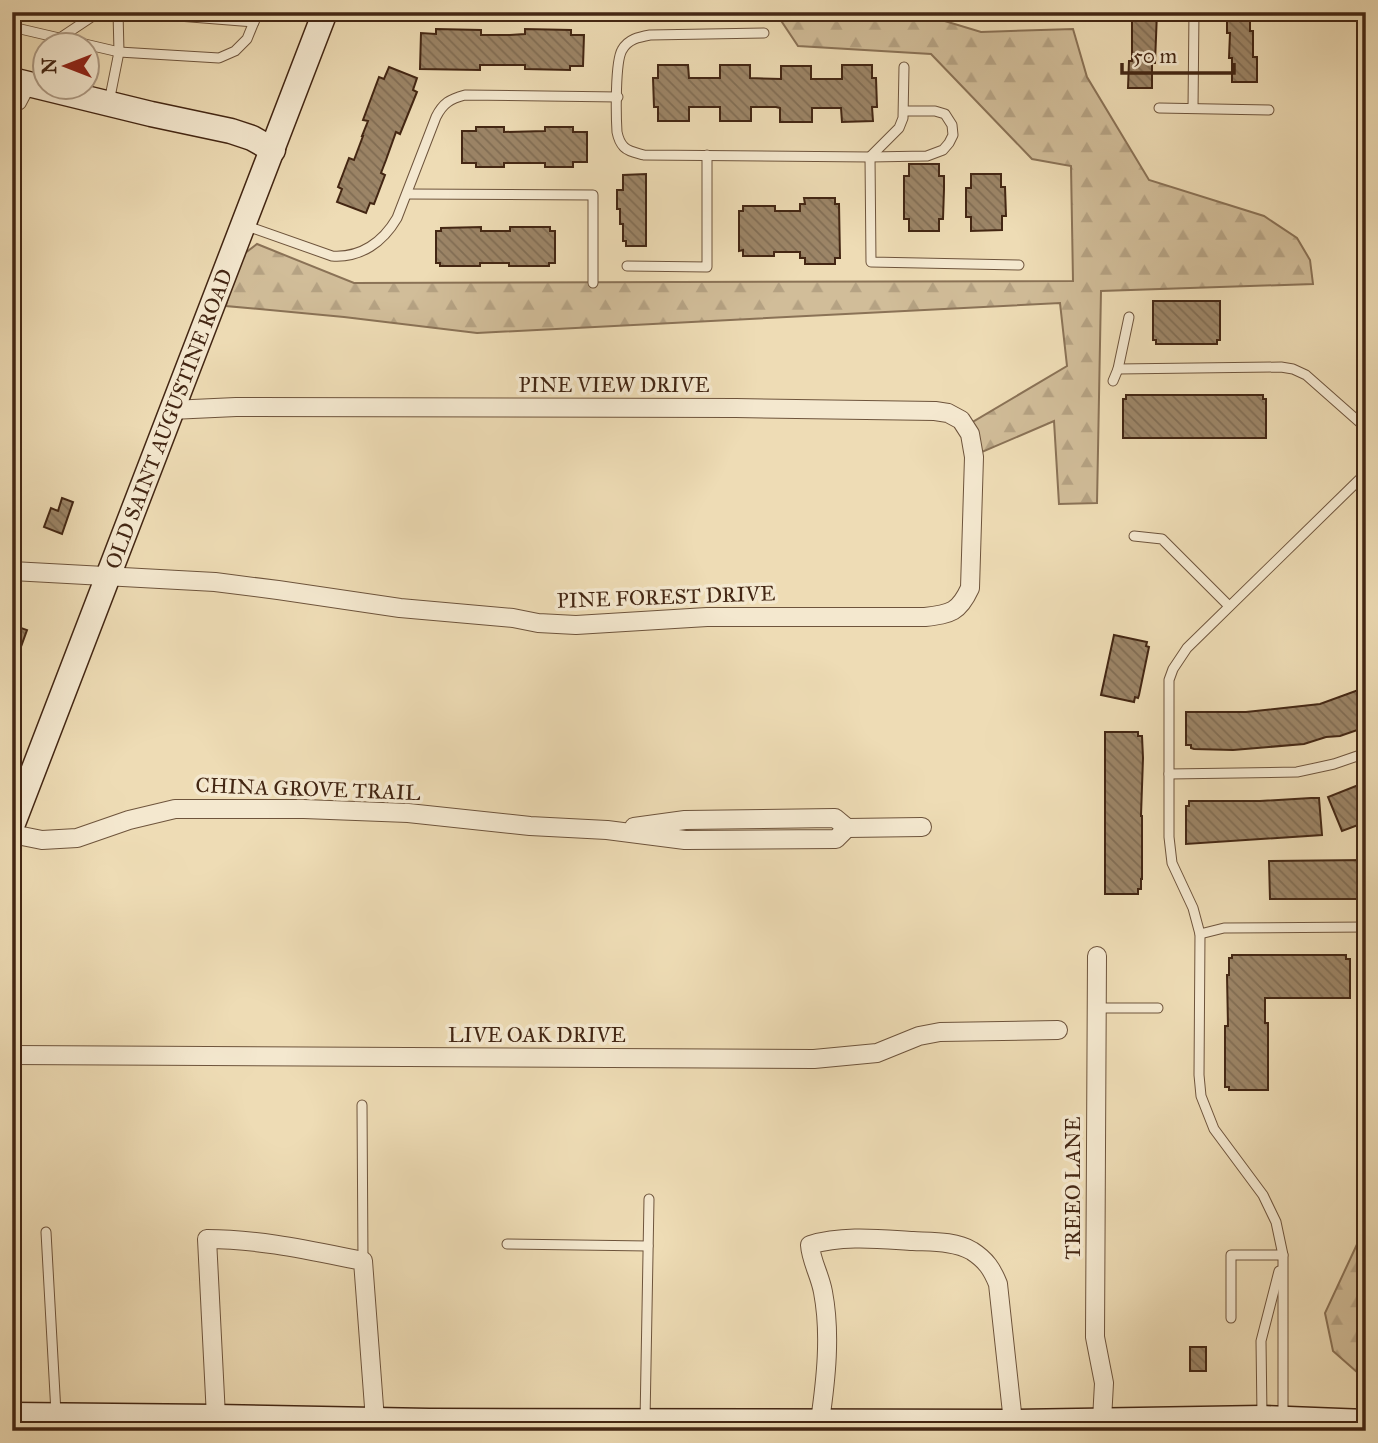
<svg xmlns="http://www.w3.org/2000/svg" width="1378" height="1443" font-family="'IM FELL Great Primer',serif">
<style>
.forest{fill:url(#forest-firs);stroke:#8a7256;stroke-width:2}
.building{fill:url(#building-back-hatch);stroke:#432613;stroke-width:2}
.lines{fill:none;stroke-linecap:round;stroke-linejoin:round}
.lane-casing{stroke:#6e543c;stroke-width:11}
.street-casing{stroke:#6e543c;stroke-width:20}
.secondary-casing{stroke:#432613;stroke-width:27}
.lane{stroke:#f4e8cf;stroke-width:9}
.street{stroke:#f4e8cf;stroke-width:18}
.secondary{stroke:#f4e8cf;stroke-width:24}
.labels{text-anchor:middle;stroke-width:7;stroke-linejoin:round;paint-order:stroke}
.street-label{font-size:21px;fill:#432613;stroke:#f4e8cf}
</style>
<defs>
<pattern id="forest-firs" width="22" height="20" patternUnits="userSpaceOnUse" patternTransform="scale(1.75)"><rect width="22" height="20" fill="#d1bd99"/><path d="M5 1l3.5 6h-7zM16 11l3.5 6h-7z" fill="#b5a283"/></pattern>
<pattern id="building-back-hatch" width="6" height="6" patternUnits="userSpaceOnUse" patternTransform="scale(1.75)"><rect width="6" height="6" fill="#9c8567"/><path d="M-1 5l2 2M0 0l6 6M5-1l2 2" fill="none" stroke="#816d54"/></pattern>
</defs>
<rect width="100%" height="100%" fill="#eedcb5"/>
<filter id="stains"><feTurbulence type="fractalNoise" baseFrequency=".00286" numOctaves="4"/><feColorMatrix values="0 0 0 0 .2 0 0 0 0 .09 0 0 0 0 .02 0 0 0 .5 -.17"/></filter>
<radialGradient id="worn" r=".72"><stop offset=".6" stop-color="#630" stop-opacity="0"/><stop offset="1" stop-color="#630" stop-opacity=".3"/></radialGradient>
<!-- forest -->
<g class="forest">
<path d="M 907,12 L 915,12 L 981,32 L 1073,29 L 1087,77 L 1149,180 L 1264,216 L 1297,238 L 1310,260 L 1313,284 L 1101,291 L 1097,503 L 1059,504 L 1054,421 L 982,452 L 971,423 L 1067,366 L 1060,303 L 477,333 L 344,317 L 226,306 L 236,260 L 257,244 L 354,283 L 1073,281 L 1071,166 L 1032,159 L 931,54 L 798,46 L 778,16 L 875,21 Z"/>
<path d="M 1366,1225 L 1366,1380 L 1333,1351 L 1325,1313 Z"/>
</g>
<!-- building -->
<g class="building">
<path d="M 1132,12 L 1157,12 L 1155,63 L 1152,63 L 1152,88 L 1128,88 L 1129,61 L 1132,61 Z"/>
<path d="M 1227,12 L 1250,12 L 1250,31 L 1253,31 L 1253,57 L 1257,57 L 1257,82 L 1232,82 L 1232,58 L 1229,58 L 1230,33 L 1227,33 Z"/>
<path d="M 436,29 L 481,30 L 481,35 L 510,35 L 525,34 L 525,29 L 571,30 L 571,35 L 584,35 L 583,66 L 570,66 L 570,70 L 525,69 L 525,65 L 480,65 L 480,70 L 420,69 L 421,33 L 436,34 Z"/>
<path d="M 658,65 L 688,65 L 689,78 L 720,78 L 720,65 L 750,65 L 750,78 L 781,79 L 781,66 L 811,66 L 811,79 L 842,79 L 842,65 L 872,65 L 872,78 L 876,78 L 877,107 L 872,107 L 873,121 L 842,122 L 841,108 L 812,108 L 812,122 L 780,122 L 780,108 L 776,107 L 751,107 L 751,121 L 720,121 L 720,107 L 689,107 L 689,121 L 658,121 L 658,107 L 654,107 L 653,78 L 658,78 Z"/>
<path d="M 389,67 L 417,78 L 413,90 L 417,92 L 400,134 L 396,132 L 386,160 L 381,173 L 385,175 L 374,204 L 370,203 L 366,213 L 337,202 L 342,189 L 338,187 L 349,158 L 354,160 L 363,136 L 362,136 L 368,121 L 363,120 L 379,77 L 384,79 Z"/>
<path d="M 476,127 L 504,127 L 504,132 L 545,131 L 545,127 L 573,127 L 573,132 L 587,132 L 587,162 L 573,162 L 573,167 L 545,167 L 545,163 L 504,163 L 504,167 L 476,167 L 476,163 L 462,163 L 462,131 L 476,131 Z"/>
<path d="M 909,164 L 939,164 L 939,176 L 944,176 L 944,189 L 943,219 L 939,219 L 939,231 L 909,231 L 909,219 L 904,219 L 904,176 L 909,176 Z"/>
<path d="M 646,174 L 646,246 L 626,246 L 626,241 L 623,241 L 623,224 L 620,224 L 620,209 L 617,209 L 617,190 L 623,190 L 623,175 Z"/>
<path d="M 971,174 L 1001,174 L 1001,187 L 1005,187 L 1006,216 L 1002,216 L 1002,230 L 971,231 L 971,217 L 966,217 L 966,188 L 971,188 Z"/>
<path d="M 804,198 L 835,198 L 835,204 L 839,204 L 840,258 L 835,258 L 835,264 L 805,264 L 805,258 L 800,258 L 800,252 L 774,252 L 774,256 L 743,256 L 743,250 L 739,251 L 739,211 L 743,211 L 743,206 L 775,206 L 775,211 L 800,211 L 800,204 L 805,204 Z"/>
<path d="M 481,227 L 481,231 L 510,231 L 510,227 L 550,227 L 550,231 L 555,231 L 555,263 L 549,263 L 549,266 L 509,266 L 509,263 L 480,263 L 480,266 L 440,266 L 440,263 L 436,263 L 436,231 L 441,231 L 441,228 Z"/>
<path d="M 1153,301 L 1220,301 L 1220,340 L 1217,340 L 1217,344 L 1156,344 L 1156,340 L 1153,340 Z"/>
<path d="M 1126,395 L 1263,395 L 1263,399 L 1266,399 L 1266,438 L 1123,438 L 1123,399 L 1126,399 Z"/>
<path d="M 62,498 L 73,502 L 62,534 L 44,527 L 51,508 L 58,511 Z"/>
<path d="M 12,625 L 27,630 L 14,666 L 12,666 Z"/>
<path d="M 1114,635 L 1147,642 L 1146,646 L 1149,647 L 1139,695 L 1138,698 L 1135,697 L 1134,702 L 1101,695 Z"/>
<path d="M 1361,689 L 1363,695 L 1366,694 L 1366,727 L 1340,736 L 1326,737 L 1304,744 L 1233,750 L 1194,749 L 1191,748 L 1191,745 L 1186,745 L 1186,712 L 1246,712 L 1320,704 Z"/>
<path d="M 1105,732 L 1138,732 L 1138,736 L 1142,736 L 1143,758 L 1141,816 L 1142,816 L 1142,879 L 1141,879 L 1141,889 L 1138,889 L 1138,894 L 1105,894 Z"/>
<path d="M 1366,782 L 1366,822 L 1342,831 L 1328,797 Z"/>
<path d="M 1311,798 L 1319,798 L 1322,835 L 1186,844 L 1186,806 L 1189,806 L 1189,801 L 1260,801 Z"/>
<path d="M 1366,860 L 1366,899 L 1270,899 L 1269,861 Z"/>
<path d="M 1232,955 L 1346,955 L 1346,959 L 1350,959 L 1350,998 L 1265,998 L 1265,1023 L 1268,1023 L 1268,1090 L 1229,1090 L 1229,1087 L 1225,1087 L 1225,1026 L 1228,1026 L 1227,975 L 1229,975 L 1229,958 L 1232,958 Z"/>
<rect x="1190" y="1347" width="16" height="24"/>
</g>
<g class="lines">
<defs>
<g id="lane">
<path d="M 128,12 L 254,22"/>
<path d="M 12,27 L 119,52 L 219,58 L 235,51 L 247,39 L 258,12"/>
<path d="M 764,33 L 650,35 C 639,37 628,39 622,50 C 615,62 616,116 617,132 C 618,137 620,143 624,147 C 629,152 637,153 644,155 L 870,157 L 927,156 L 943,150 L 949,143 L 953,135 L 952,125 L 945,114 L 935,111 L 904,111"/>
<path d="M 60,38 L 99,12"/>
<path d="M 904,67 L 903,118 L 899,128 L 870,157 L 871,262 L 1019,265"/>
<path d="M 109,102 L 119,52 L 118,12"/>
<path d="M 1159,108 L 1269,110"/>
<path d="M 1193,108 L 1194,12"/>
<path d="M 12,110 L 21,104 L 30,87"/>
<path d="M 407,194 L 593,195 L 593,283"/>
<path d="M 244,225 L 332,256 C 361,258 383,242 397,218 L 436,117 C 443,103 450,99 465,95 L 618,97"/>
<path d="M 627,266 L 707,267 L 707,155"/>
<path d="M 1118,369 L 1281,367 L 1293,369 L 1306,375 L 1366,428"/>
<path d="M 1113,381 L 1118,369 L 1129,317"/>
<path d="M 1134,536 L 1162,539 L 1229,606"/>
<path d="M 1169,774 L 1297,772 L 1334,764 L 1366,753"/>
<path d="M 1200,934 L 1224,928 L 1366,927"/>
<path d="M 1096,1008 L 1158,1008"/>
<path d="M 362,1105 L 363,1261"/>
<path d="M 46,1232 L 56,1413"/>
<path d="M 507,1244 L 648,1246"/>
<path d="M 1231,1318 L 1231,1255 L 1283,1255"/>
<path d="M 1262,1415 L 1261,1341 L 1279,1271"/>
<path d="M 1283,1416 L 1283,1255 L 1276,1222 L 1263,1195 L 1214,1129 L 1201,1096 L 1199,1075 L 1200,934 L 1193,908 L 1172,863 L 1169,837 L 1169,680 L 1173,669 L 1187,648 L 1366,473"/>
<path d="M 645,1421 L 649,1199"/>
</g>
<g id="street">
<path d="M 12,571 L 215,582 L 278,590 L 400,608 L 513,618 L 538,623 L 576,625 L 707,617 L 925,617 C 951,614 959,612 970,588 L 974,457 L 970,434 L 961,420 L 948,413 L 935,411 L 736,408 L 236,407 L 171,410"/>
<path d="M 634,827 L 685,820 L 835,818 L 847,828 L 922,827"/>
<path d="M 12,834 L 42,840 L 77,838 L 129,820 L 175,809 L 304,809 L 408,813 L 530,826 L 607,830 L 685,840 L 836,839 L 847,828"/>
<path d="M 1097,956 L 1095,1337 L 1104,1383 L 1102,1420"/>
<path d="M 12,1055 L 814,1059 L 877,1053 L 919,1036 L 940,1032 L 1058,1030"/>
<path d="M 216,1417 L 207,1239 C 260,1239 312,1251 363,1261 L 375,1420"/>
<path d="M 820,1421 C 826,1379 831,1334 823,1292 C 820,1275 811,1261 810,1245 C 843,1235 879,1239 913,1241 C 932,1242 955,1241 972,1251 C 986,1260 992,1269 998,1284 L 1013,1422"/>
</g>
<g id="secondary">
<path d="M 12,80 L 151,114 L 231,131 L 252,138 L 273,150"/>
<path d="M 12,826 L 325,12"/>
<path d="M 12,1415 L 216,1417 L 429,1421 L 1013,1422 L 1262,1418 L 1366,1422"/>
</g>
</defs>
<!-- lane casing -->
<use href="#lane" class="lane-casing"/>
<!-- street casing -->
<use href="#street" class="street-casing"/>
<!-- secondary casing -->
<use href="#secondary" class="secondary-casing"/>
<!-- lane -->
<use href="#lane" class="lane"/>
<!-- street -->
<use href="#street" class="street"/>
<!-- secondary -->
<use href="#secondary" class="secondary"/>
</g>
<g class="labels">
<!-- street labels -->
<g class="street-label">
<text x="614" y="392">PINE VIEW DRIVE</text>
<text transform="translate(169 419) rotate(-69)" y="7">OLD SAINT AUGUSTINE ROAD</text>
<text transform="translate(666 597) rotate(-2)" y="7">PINE FOREST DRIVE</text>
<text transform="translate(308 789) rotate(2)" y="7">CHINA GROVE TRAIL</text>
<text x="537" y="1042">LIVE OAK DRIVE</text>
<text transform="translate(1073 1188) rotate(-90)" y="7">TREEO LANE</text>
</g>
</g>
<!-- margin -->
<rect width="1378" height="1443" fill="none" stroke="#eedcb5" stroke-width="42"/>
<rect x="14" y="14" width="1350" height="1415" fill="none" stroke="#432613" stroke-width="3.5"/>
<rect x="21" y="21" width="1336" height="1401" fill="none" stroke="#432613" stroke-width="2"/>
<!-- north arrow -->
<g transform="translate(66 66) rotate(270)"><circle r="33" fill="#f4e8cf" stroke="#ad9a84" stroke-width="2"/>
<path d="M0-5L12 26L0 18L-12 26Z" fill="#8f2418"/>
<text y="-10" font-size="19" font-weight="bold" text-anchor="middle" fill="#432613">N</text>
</g>
<!-- scale -->
<path d="M1122 63v10h112v-10" fill="none" stroke="#432613" stroke-width="3.5"/>
<text x="1133" y="63" font-size="21" fill="#432613" stroke="#f4e8cf" stroke-width="5" paint-order="stroke">50 m</text>
<rect width="100%" height="100%" filter="url(#stains)"/>
<rect width="100%" height="100%" fill="url(#worn)"/>
</svg>
